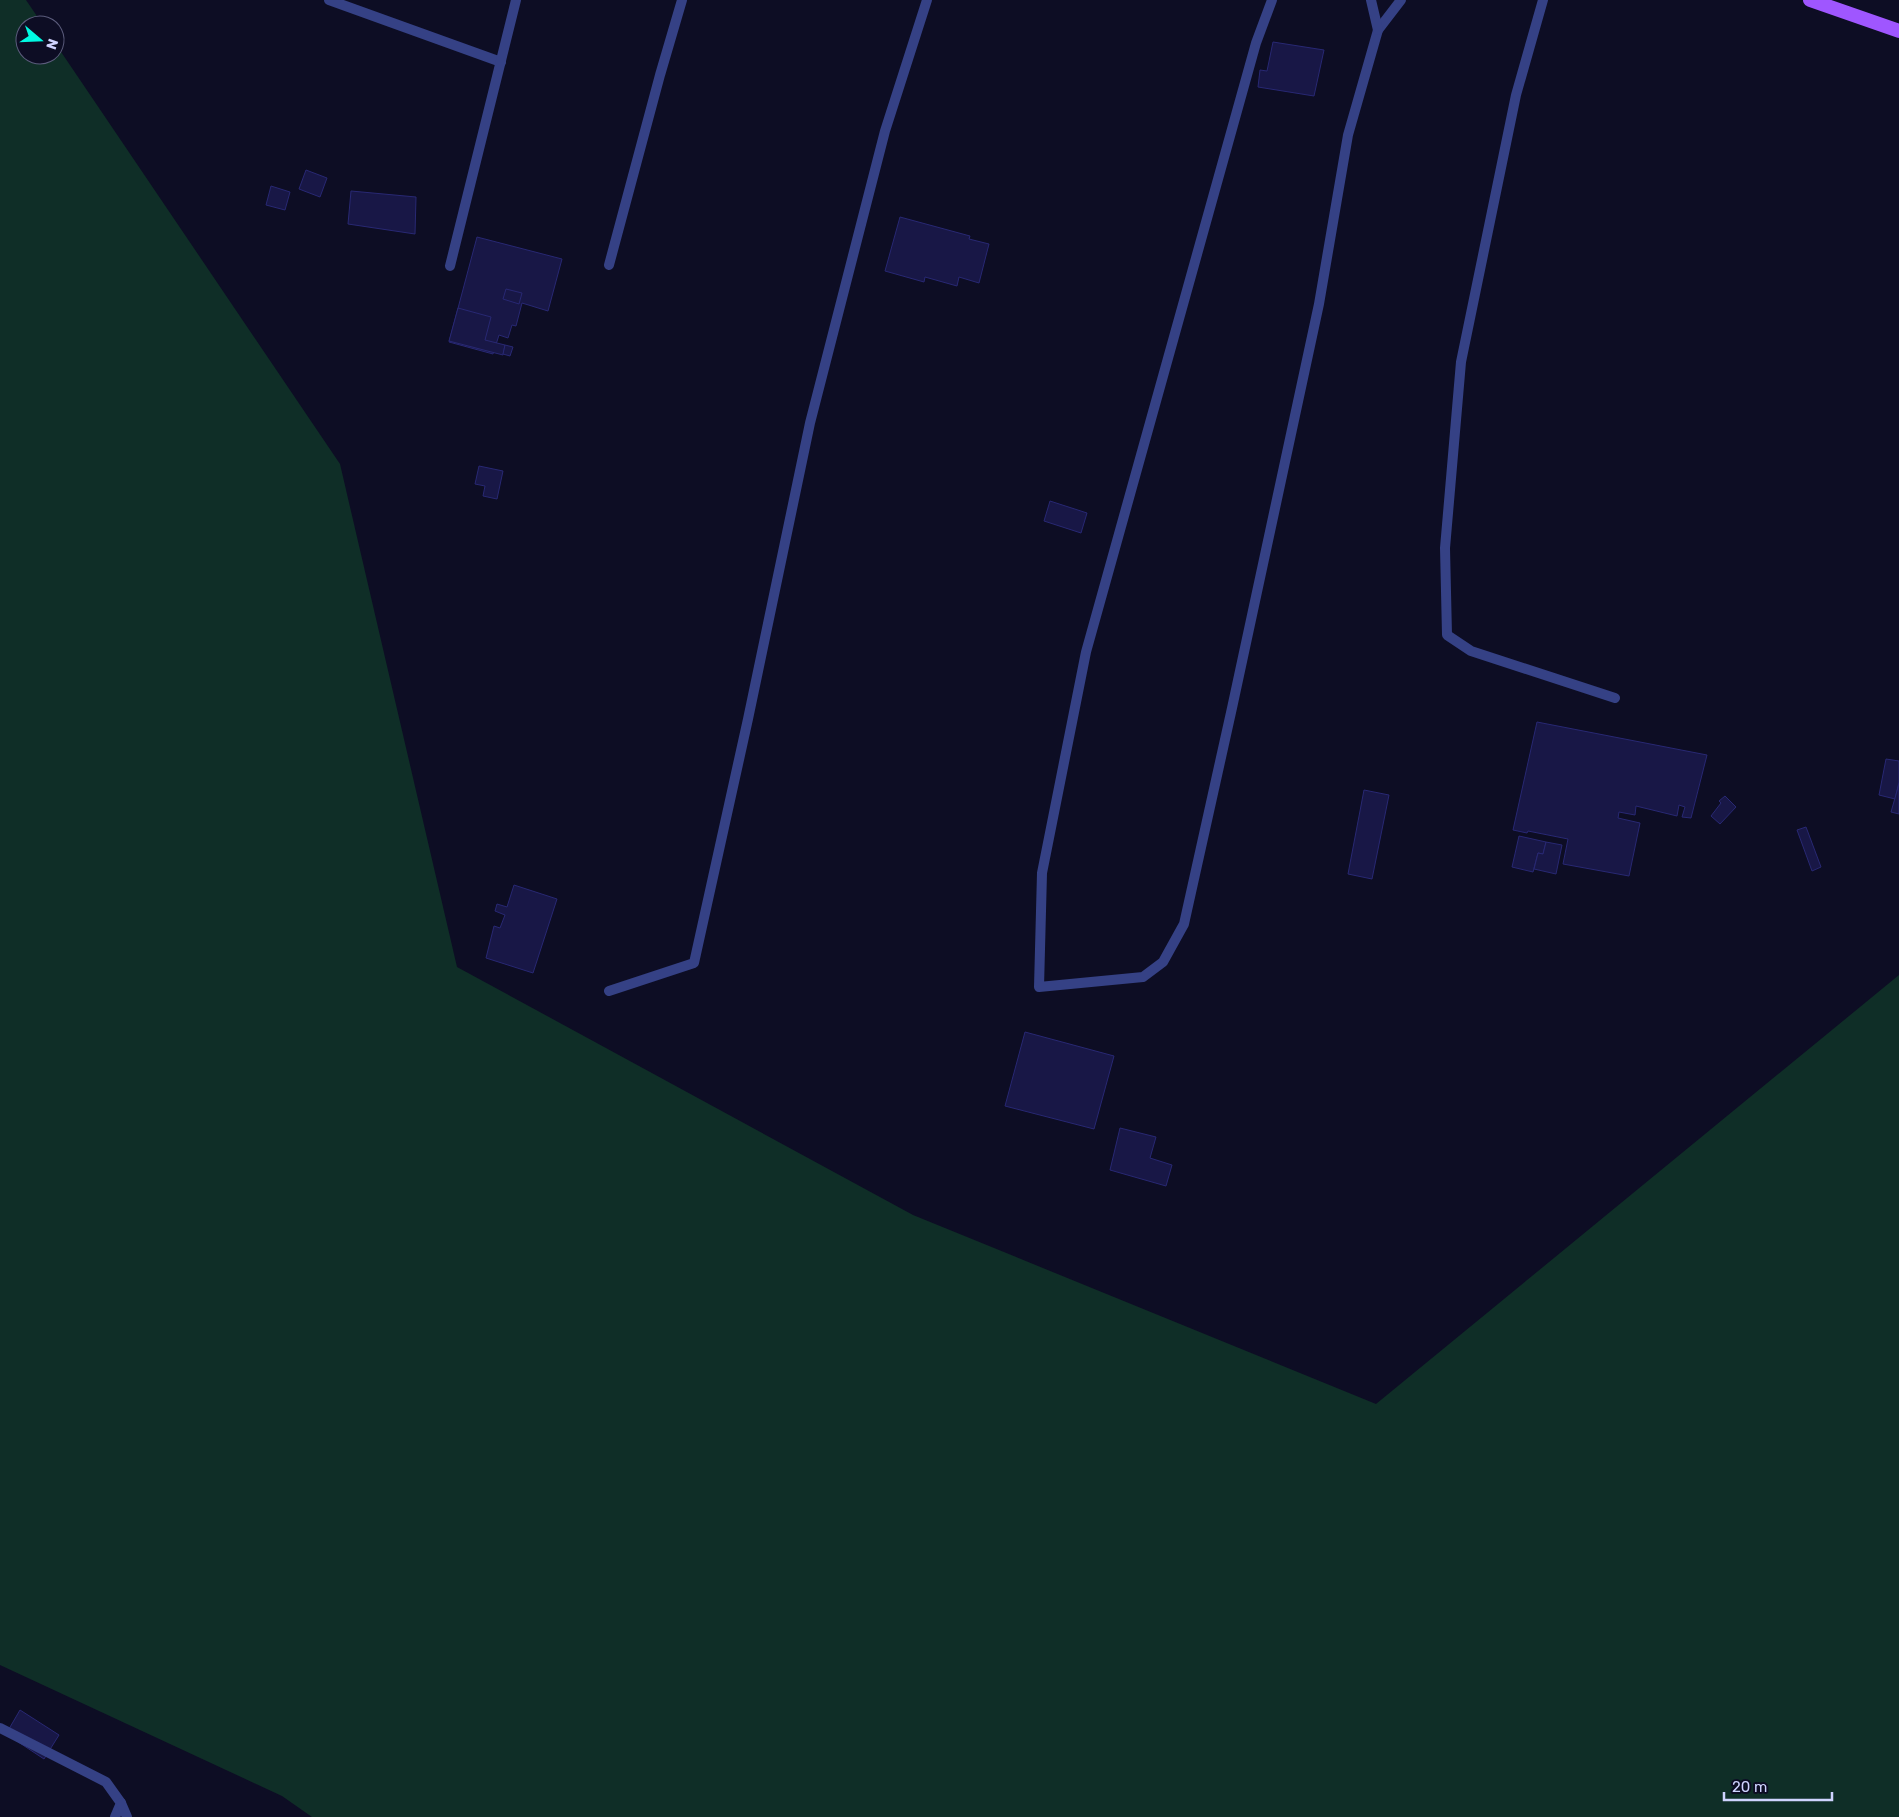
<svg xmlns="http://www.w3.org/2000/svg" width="1899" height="1817" font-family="Rubik,sans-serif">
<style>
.green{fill:#0f2e27}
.building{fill:#181746;stroke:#282873}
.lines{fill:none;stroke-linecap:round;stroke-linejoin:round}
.minor{stroke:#354185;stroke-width:10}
.primary{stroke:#9f56ff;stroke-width:14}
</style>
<rect width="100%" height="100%" fill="#0d0d24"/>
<!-- green -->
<path class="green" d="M 0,0 L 26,0 L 43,25 L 25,25 L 25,55 L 55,55 L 55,43 L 340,464 L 457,967 L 913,1215 L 1376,1404 L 1899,975 L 1899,1817 L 312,1817 L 282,1796 L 0,1665 Z"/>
<!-- building -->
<g class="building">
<path d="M 1273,42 L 1324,50 L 1314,96 L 1258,87 L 1260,70 L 1267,71 Z"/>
<path d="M 306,170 L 327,178 L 320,197 L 299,189 Z"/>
<path d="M 271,186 L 290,192 L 285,210 L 266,205 Z"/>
<path d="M 351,191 L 416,197 L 415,234 L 348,224 Z"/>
<path d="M 900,217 L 970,236 L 969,239 L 989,244 L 979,283 L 959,277 L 957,286 L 925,277 L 924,282 L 885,271 Z"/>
<path d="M 477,237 L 562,259 L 548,311 L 522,303 L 516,326 L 512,325 L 508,338 L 499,335 L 493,354 L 449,342 Z"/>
<path d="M 506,289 L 522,293 L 519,304 L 503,299 Z"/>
<path d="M 458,308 L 491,317 L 485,340 L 505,345 L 503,355 L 449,341 Z"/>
<path d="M 505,345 L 513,347 L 510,356 L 503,354 Z"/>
<path d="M 479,466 L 503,471 L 497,499 L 483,496 L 485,486 L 475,484 Z"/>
<path d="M 1050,501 L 1087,513 L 1081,533 L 1044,521 Z"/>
<path d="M 1537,722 L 1707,755 L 1691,818 L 1682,817 L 1685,807 L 1679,805 L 1677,816 L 1636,806 L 1635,815 L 1619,812 L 1618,818 L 1640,823 L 1629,876 L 1563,864 L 1568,839 L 1528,831 L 1527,833 L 1513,830 Z"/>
<path d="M 1886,759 L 1899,761 L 1899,782 L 1895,799 L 1879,795 Z"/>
<path d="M 1899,784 L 1899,814 L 1891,812 Z"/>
<path d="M 1364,790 L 1389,795 L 1372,879 L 1348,874 Z"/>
<path d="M 1725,796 L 1736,807 L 1720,824 L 1711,816 L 1721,803 L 1719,801 Z"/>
<path d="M 1806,827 L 1821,867 L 1812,871 L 1797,830 Z"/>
<path d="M 1519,836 L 1546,842 L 1543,854 L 1538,853 L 1533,872 L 1512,867 Z"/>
<path d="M 1546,842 L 1562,845 L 1556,874 L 1534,869 L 1538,853 L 1543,854 Z"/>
<path d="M 514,885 L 557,899 L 533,973 L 486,958 L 494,926 L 500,928 L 505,915 L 495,911 L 497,904 L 507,907 Z"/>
<path d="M 1025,1032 L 1114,1056 L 1094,1129 L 1005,1106 Z"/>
<path d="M 1120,1128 L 1156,1137 L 1150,1158 L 1172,1165 L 1166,1186 L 1110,1170 Z"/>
<path d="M 20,1710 L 59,1735 L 44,1759 L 6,1734 Z"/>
</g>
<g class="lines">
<!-- minor -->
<g class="minor">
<path d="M 329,0 L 501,62"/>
<path d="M 1272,0 L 1256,43 L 1086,652 L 1042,873 L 1039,987 L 1143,977 L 1163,962 L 1184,924 L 1232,708 L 1319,304 L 1348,135 L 1378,30 L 1401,0"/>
<path d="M 1371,0 L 1378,30"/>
<path d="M 1543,0 L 1516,95 L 1461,362 L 1445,548 L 1447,635 L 1471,651 L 1615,698"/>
<path d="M 609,265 L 660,75 L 682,0"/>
<path d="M 450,266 L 516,0"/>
<path d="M 609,991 L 694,963 L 748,719 L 810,423 L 885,131 L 927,0"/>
<path d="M 0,1728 L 106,1782 L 121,1803 L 115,1817"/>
<path d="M 121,1803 L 127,1817"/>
</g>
<!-- primary -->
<path class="primary" d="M 1810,0 L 1899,31"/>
</g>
<!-- north arrow -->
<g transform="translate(40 40) rotate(109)"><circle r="24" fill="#0d0d24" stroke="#5b5c7c"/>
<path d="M0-4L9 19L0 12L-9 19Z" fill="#00fae3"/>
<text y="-8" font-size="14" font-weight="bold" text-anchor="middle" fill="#cfd3ff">N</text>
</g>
<!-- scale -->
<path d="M1724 1792v8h108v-8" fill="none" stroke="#cfd3ff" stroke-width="2.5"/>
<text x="1732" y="1792" font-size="15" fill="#cfd3ff" stroke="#0d0d24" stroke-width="4" paint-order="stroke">20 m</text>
</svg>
